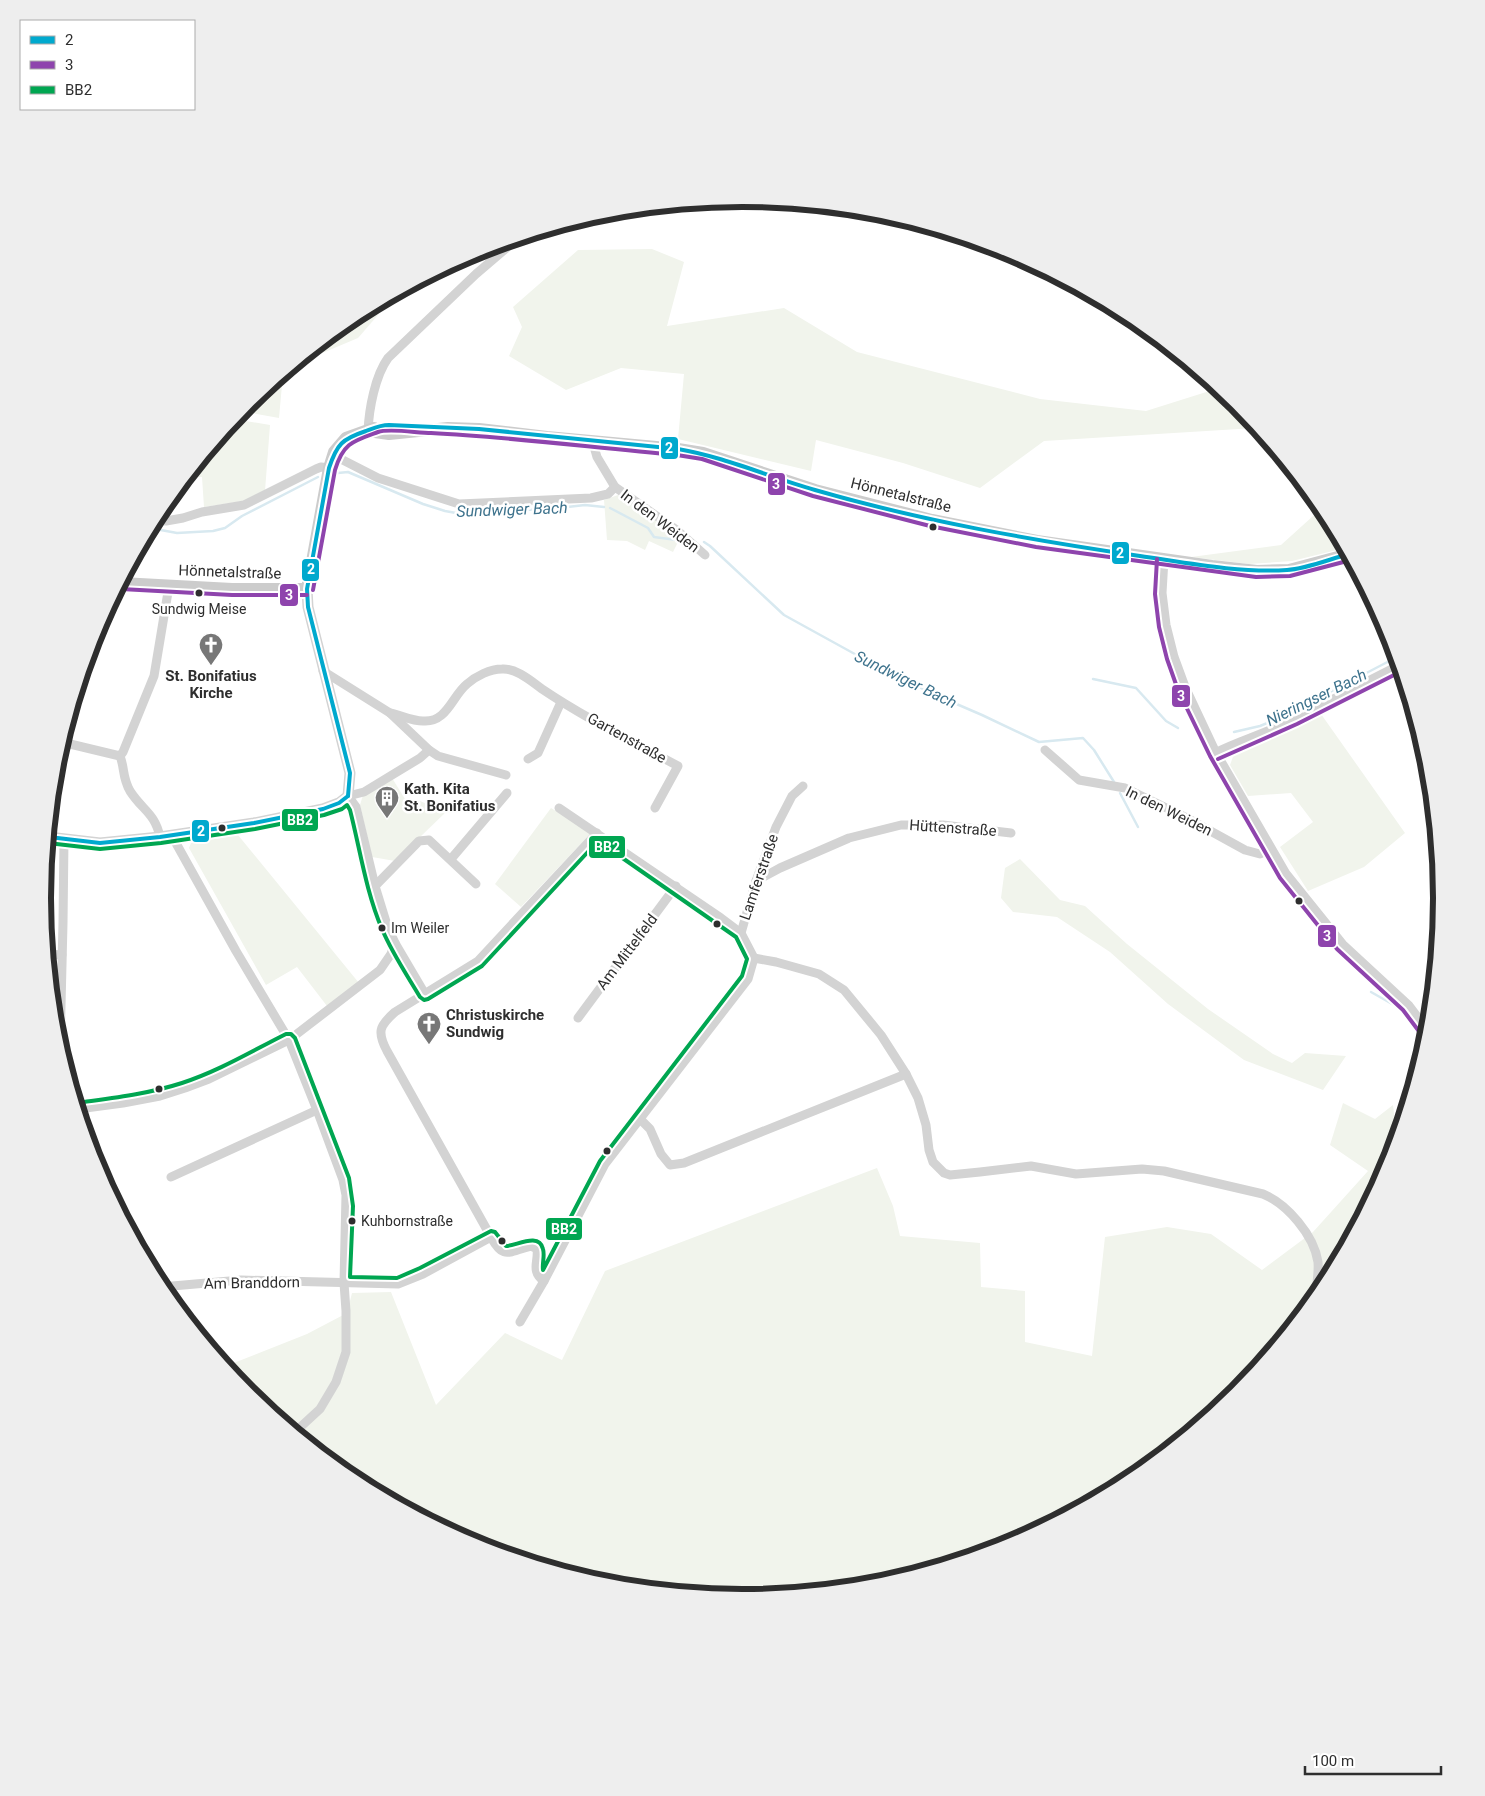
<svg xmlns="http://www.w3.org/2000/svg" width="1485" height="1796" font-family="Roboto,sans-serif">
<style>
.green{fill:#f1f4ec}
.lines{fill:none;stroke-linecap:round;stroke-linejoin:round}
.stream{stroke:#d8e9f0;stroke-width:2.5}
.minor{stroke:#d3d3d3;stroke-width:9}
.tertiary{stroke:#d3d3d3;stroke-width:11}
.secondary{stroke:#ccc;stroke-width:12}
.bus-1-casing{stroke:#fff;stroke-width:8}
.bus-2-casing{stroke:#fff;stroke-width:8}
.bus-3-casing{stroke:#fff;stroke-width:8}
.bus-1{stroke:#00a9ce;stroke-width:4}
.bus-2{stroke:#8e44ad;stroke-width:4}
.bus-3{stroke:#00a651;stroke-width:4}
.bus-dot{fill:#2e2e2e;stroke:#fff;stroke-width:2}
.labels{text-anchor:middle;stroke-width:5;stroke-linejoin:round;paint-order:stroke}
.bus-label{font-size:14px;fill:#2e2e2e;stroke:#fff;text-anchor:start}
.street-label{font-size:15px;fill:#2e2e2e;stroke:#fff}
.poi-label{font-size:15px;font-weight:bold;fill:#2e2e2e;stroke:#fff;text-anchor:start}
.water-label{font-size:16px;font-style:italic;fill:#3e738d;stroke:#fff}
.rim{fill:none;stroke:#2e2e2e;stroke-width:6}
.line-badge{stroke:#fff;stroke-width:2}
.badge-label{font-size:14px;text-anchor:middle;font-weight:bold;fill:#fff}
</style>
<rect width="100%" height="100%" fill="#fff"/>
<!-- green -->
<g class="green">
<path d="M 652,249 L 684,262 L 667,326 L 784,308 L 857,352 L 1040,399 L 1146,411 L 1219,388 C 1230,397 1252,413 1255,428 L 1044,441 L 980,488 L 903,463 L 816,440 L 811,471 L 678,439 L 684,374 L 621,368 L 566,390 L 509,356 L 522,327 L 513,307 L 578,250 Z"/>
<path d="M 435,272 L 439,278 L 397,293 L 358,338 L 294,365 L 354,316 Z"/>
<path d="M 283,374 L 279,418 L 241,411 L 248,403 Z"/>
<path d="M 234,419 L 270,425 L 265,491 L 243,501 L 204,507 L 202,477 L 197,477 L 197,465 Z"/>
<path d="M 618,495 L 661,523 L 678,537 L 677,544 L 673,552 L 649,541 L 645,550 L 627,541 L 607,540 L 604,500 Z"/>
<path d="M 1323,507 L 1345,548 L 1292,561 L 1249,564 L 1191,557 L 1281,545 Z"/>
<path d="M 1321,714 L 1405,833 L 1364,867 L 1308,891 L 1280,847 L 1313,822 L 1291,793 L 1248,796 L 1230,765 L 1234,754 L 1263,743 Z"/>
<path d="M 392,778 L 410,807 L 420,801 L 446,812 L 395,861 L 372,857 L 360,805 L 363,795 Z"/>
<path d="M 551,808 L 591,833 L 521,907 L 495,884 Z"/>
<path d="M 238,835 L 359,983 L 327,1006 L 297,967 L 266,985 L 189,848 L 191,843 Z"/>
<path d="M 1020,859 L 1060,900 L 1085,906 L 1127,944 L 1208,1009 L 1273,1054 L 1292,1063 L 1305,1053 L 1346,1056 L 1323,1090 L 1244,1060 L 1168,1004 L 1110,952 L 1057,917 L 1013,912 L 1001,898 L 1005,868 Z"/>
<path d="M 1343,1103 L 1375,1119 L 1393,1105 L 1397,1140 L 1389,1166 L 1324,1287 L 1237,1393 L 1131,1480 L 1010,1545 L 879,1585 L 742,1598 L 606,1584 L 474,1545 L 353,1480 L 247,1393 L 226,1366 L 307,1334 L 347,1313 L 352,1293 L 391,1292 L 436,1405 L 505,1333 L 562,1360 L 605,1271 L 877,1168 L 893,1206 L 900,1236 L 980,1243 L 981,1287 L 1025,1291 L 1025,1342 L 1092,1356 L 1105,1237 L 1167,1227 L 1211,1234 L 1262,1270 L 1313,1232 L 1368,1171 L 1330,1145 Z"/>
</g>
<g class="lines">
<!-- stream -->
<g class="stream">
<path d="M 338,473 L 348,472 L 423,504 L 445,511 L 456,513 L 501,509 L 541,510 L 585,505 L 604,507"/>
<path d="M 610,508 L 648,528 L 654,537 L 684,541"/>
<path d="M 150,528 L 177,533 L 213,531 L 225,528 L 242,516 L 318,477"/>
<path d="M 704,542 L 710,546 L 784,615 L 882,669 L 931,693 L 982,715 L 1039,742 L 1083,738 L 1094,750 L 1114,782"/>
<path d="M 1093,679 L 1136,688 L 1166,721 L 1178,728"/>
<path d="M 1234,732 L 1260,726 L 1284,716 L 1397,657"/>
<path d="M 1120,793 L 1138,827"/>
<path d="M 1371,992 L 1401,1009 L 1426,1043"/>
</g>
<!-- minor -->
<g class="minor">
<path d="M 368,431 C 369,409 375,376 388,358 L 476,274 L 517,239"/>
<path d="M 597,442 L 595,450 L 597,457 L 615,487 L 678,531 L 705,555"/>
<path d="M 333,455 L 378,478 L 459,504 L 591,498 L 608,494 L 615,487"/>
<path d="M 155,520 L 166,521 L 183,518 L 202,512 L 244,505 L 316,469 L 321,467 L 329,468"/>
<path d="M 323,671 L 390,713 L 429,750 L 438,756 L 506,775"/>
<path d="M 390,713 C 400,715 412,721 423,721 C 447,723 452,696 467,684 C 476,676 490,669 502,669 C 516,668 531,681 542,689 C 585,718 632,741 678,766 L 655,808"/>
<path d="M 61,744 L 70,744 L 120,756"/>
<path d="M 1045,750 L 1079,780 L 1125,788 L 1185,817 L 1245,850 L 1260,854 L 1270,849"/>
<path d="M 1215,753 C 1236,742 1258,736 1279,726 C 1320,707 1359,685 1400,665"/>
<path d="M 120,756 L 123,752 L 154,676 L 169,586"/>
<path d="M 120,756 C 125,769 122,777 130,791 C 142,810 155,813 160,837"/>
<path d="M 528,759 L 538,753 L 561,702"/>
<path d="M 172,836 L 236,951 L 289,1040 L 317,1110 L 343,1180 L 346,1195 L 344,1283 L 346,1311 L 346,1352 L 336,1382 L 320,1409 L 295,1432"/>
<path d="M 451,859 L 507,793"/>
<path d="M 756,881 L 780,868 L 849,838 L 901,825 L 943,825 L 1011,833"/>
<path d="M 375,886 L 419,841 L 429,840 L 476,884"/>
<path d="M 741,933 L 756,881 L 776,827 L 792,796 L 803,786"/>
<path d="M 48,954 L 62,955"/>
<path d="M 754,958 L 776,962 L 819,974 L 844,990 L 881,1035 L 906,1074 L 918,1098 L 926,1125 L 929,1150 L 933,1162 L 944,1173 L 950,1175 L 980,1172 L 1031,1166 L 1076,1174 L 1142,1169 L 1164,1171 L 1263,1194 C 1287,1204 1314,1235 1318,1262 C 1319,1273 1316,1286 1316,1298"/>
<path d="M 425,994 L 395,943 L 387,925 L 375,886 L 356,807 L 348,796 L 364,792 L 420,758 L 429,750"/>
<path d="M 578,1018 L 676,886"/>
<path d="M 60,1047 L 63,923 L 64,839"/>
<path d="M 78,1109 L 123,1103 L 160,1096 L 185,1088 L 209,1079 L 289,1040 L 380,970 L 391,954 L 395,943"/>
<path d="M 639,1118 L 650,1129 L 661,1154 L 670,1165 L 684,1163 L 906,1074"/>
<path d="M 171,1177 L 317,1110"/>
<path d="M 491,1237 L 387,1051 C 377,1032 379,1026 395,1012 L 478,961 L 597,833"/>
<path d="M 161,1287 L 241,1280 L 398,1284 L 423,1274 L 491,1237 C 504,1261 509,1251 531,1246 L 537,1249 C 539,1261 530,1271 544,1281"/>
<path d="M 520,1322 L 544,1281 L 605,1164 L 748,979 L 754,958 L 741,933 L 721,918 L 559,808"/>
</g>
<!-- tertiary -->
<g class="tertiary">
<path d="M 1163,559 L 1161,593 L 1165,625 L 1173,657 L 1184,687 L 1215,753 L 1285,874 L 1342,945 L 1408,1006 L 1429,1034"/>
<path d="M 48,837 L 100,843 L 160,837 L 254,823 L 323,809 L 339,803 L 348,796 L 350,773 L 308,607 L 307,589"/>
</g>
<!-- secondary -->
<g class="secondary">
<path d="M 368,431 L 389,434 L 448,428 L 479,429 L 547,437 L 678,449 L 703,453 L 815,490 L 932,520 L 1037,541 L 1212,566 L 1257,571 L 1289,570 L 1349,554"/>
<path d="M 121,583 L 232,589 L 307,589 L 329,468 L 334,452 L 346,438 L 374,428"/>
</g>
<defs>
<g id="bus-1">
<path d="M 348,796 L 350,773 L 308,607 L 307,589 L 329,468 C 337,444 342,439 366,431 C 374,428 380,425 389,425 L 479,429 L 678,449 C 725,457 769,477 815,490 C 922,521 1031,540 1140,556 C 1188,563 1238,573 1287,570 C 1306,569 1330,559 1349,554"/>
<path d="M 49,837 L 100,843 L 160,837 L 254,823 L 323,809 L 339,803 L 348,796"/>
</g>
<g id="bus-2">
<path d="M 1157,559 L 1155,594 L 1159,627 L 1167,659 L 1178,690 L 1210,756 L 1280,878 L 1337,949 L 1403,1010 L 1424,1038"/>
<path d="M 121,589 L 232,595 L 307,595"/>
<path d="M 313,590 L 335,470 C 343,443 353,441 378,432 C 389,428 418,433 431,433 C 513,437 595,448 677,455 L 702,459 L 813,496 L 930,526 L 1036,547 L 1256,577 L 1290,576 L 1351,560"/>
<path d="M 1218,759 L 1297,724 L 1402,671"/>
</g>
<path id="bus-3" d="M 48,843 L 100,849 L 161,843 L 255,829 L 324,815 L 342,809 L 347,805 L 350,810 C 360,849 366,892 382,929 C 392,953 407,975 420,997 L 424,1000 L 428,999 L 482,966 L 598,841 L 736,937 L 747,959 L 742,976 L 600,1161 L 543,1270 C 542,1263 545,1256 543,1249 C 539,1232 516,1246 506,1246 L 495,1232 L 491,1231 L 420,1268 L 397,1278 L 350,1277 L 353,1206 L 349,1178 L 295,1038 L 291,1034 L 286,1034 C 252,1051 219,1071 182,1083 C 148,1094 112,1098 77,1103"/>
</defs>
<!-- bus-1 casing -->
<use href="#bus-1" class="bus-1-casing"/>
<!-- bus-2 casing -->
<use href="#bus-2" class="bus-2-casing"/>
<!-- bus-3 casing -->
<use href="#bus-3" class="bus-3-casing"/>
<!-- bus-1 -->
<use href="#bus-1" class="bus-1"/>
<!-- bus-2 -->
<use href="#bus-2" class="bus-2"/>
<!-- bus-3 -->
<use href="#bus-3" class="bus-3"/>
</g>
<!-- icons -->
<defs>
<symbol id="church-pin" viewBox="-11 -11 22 30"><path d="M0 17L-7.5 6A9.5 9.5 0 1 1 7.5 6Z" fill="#777" stroke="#fff"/><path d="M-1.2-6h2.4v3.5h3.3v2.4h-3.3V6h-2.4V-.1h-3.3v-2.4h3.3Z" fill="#fff"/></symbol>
<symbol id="building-pin" viewBox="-11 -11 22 30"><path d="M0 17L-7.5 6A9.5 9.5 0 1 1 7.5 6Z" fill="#777" stroke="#fff"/><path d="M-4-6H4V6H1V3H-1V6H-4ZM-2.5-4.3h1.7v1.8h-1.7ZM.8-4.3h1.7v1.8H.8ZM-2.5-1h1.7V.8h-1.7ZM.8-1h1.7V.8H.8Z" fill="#fff"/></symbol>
</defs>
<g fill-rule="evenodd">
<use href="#church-pin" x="197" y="631" width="28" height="38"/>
<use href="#building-pin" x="373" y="784" width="28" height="38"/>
<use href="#church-pin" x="415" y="1010" width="28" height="38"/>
</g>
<!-- markers -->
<g class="bus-dot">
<circle cx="933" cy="527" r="4.5"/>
<circle cx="199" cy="593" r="4.5"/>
<circle cx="222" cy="828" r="4.5"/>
<circle cx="1299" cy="901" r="4.5"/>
<circle cx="717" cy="924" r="4.5"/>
<circle cx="382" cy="928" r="4.5"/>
<circle cx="159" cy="1089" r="4.5"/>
<circle cx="607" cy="1151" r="4.5"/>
<circle cx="352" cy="1221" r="4.5"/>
<circle cx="502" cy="1241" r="4.5"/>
</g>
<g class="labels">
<!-- bus labels -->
<g class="bus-label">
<text x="199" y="614" text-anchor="middle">Sundwig Meise</text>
<text x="391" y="933">Im Weiler</text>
<text x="361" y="1226">Kuhbornstraße</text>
</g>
<!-- street labels -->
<g class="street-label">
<text transform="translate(901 495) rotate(14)" y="5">Hönnetalstraße</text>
<text transform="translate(660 521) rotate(37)" y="5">In den Weiden</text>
<text transform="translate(230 572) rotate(2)" y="5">Hönnetalstraße</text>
<text transform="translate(627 738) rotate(29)" y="5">Gartenstraße</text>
<text transform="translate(1169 811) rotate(26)" y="5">In den Weiden</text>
<text transform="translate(953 828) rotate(4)" y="5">Hüttenstraße</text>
<text transform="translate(759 877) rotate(-71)" y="5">Lamferstraße</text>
<text transform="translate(627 952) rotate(-53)" y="5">Am Mittelfeld</text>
<text transform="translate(252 1283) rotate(-1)" y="5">Am Branddorn</text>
</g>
<!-- poi labels -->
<g class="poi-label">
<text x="211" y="681" text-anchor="middle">St. Bonifatius<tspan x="211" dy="17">Kirche</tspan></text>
<text x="404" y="794">Kath. Kita<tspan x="404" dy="17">St. Bonifatius</tspan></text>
<text x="446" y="1020">Christuskirche<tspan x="446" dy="17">Sundwig</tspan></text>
</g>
<!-- water labels -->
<g class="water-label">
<text transform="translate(512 509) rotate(-2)" y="6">Sundwiger Bach</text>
<text transform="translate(906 679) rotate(26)" y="6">Sundwiger Bach</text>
<text transform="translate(1316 697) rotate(-26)" y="6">Nieringser Bach</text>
</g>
</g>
<!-- crop -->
<path d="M0 0H1485V1796H0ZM51 898a691 691 0 1 1 1382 0a691 691 0 1 1-1382 0Z" fill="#eee" fill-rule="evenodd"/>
<path class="rim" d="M51 898a691 691 0 1 1 1382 0a691 691 0 1 1-1382 0Z"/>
<g class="line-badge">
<rect x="660" y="436" width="19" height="24" rx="5" fill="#00a9ce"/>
<rect x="767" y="472" width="19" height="24" rx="5" fill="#8e44ad"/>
<rect x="1111" y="541" width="19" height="24" rx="5" fill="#00a9ce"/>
<rect x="301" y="558" width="19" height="24" rx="5" fill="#00a9ce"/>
<rect x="279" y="583" width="20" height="24" rx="5" fill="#8e44ad"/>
<rect x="1171" y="684" width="20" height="24" rx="5" fill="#8e44ad"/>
<rect x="281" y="808" width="38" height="24" rx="5" fill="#00a651"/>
<rect x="191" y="819" width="19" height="24" rx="5" fill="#00a9ce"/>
<rect x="588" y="835" width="38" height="24" rx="5" fill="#00a651"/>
<rect x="1317" y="924" width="20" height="24" rx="5" fill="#8e44ad"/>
<rect x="545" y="1217" width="38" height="24" rx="5" fill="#00a651"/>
</g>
<g class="badge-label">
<text x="669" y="453">2</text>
<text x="776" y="489">3</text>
<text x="1120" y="558">2</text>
<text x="311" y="574">2</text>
<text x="289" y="600">3</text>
<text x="1181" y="701">3</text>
<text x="300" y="825">BB2</text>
<text x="201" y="836">2</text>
<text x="607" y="852">BB2</text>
<text x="1327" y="941">3</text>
<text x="564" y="1234">BB2</text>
</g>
<!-- legend -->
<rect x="20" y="20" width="175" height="90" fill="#ffffff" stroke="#ababab"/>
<rect x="30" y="36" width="25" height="8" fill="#00a9ce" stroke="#ababab"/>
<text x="65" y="45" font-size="15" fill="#2e2e2e">2</text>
<rect x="30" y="61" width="25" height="8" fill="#8e44ad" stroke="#ababab"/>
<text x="65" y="70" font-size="15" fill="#2e2e2e">3</text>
<rect x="30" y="86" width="25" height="8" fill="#00a651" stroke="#ababab"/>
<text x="65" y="95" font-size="15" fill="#2e2e2e">BB2</text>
<!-- scale -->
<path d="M1305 1766v8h136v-8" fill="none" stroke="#2e2e2e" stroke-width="2.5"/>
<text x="1312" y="1766" font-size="15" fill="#2e2e2e" stroke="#ffffff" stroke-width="4" paint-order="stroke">100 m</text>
</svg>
